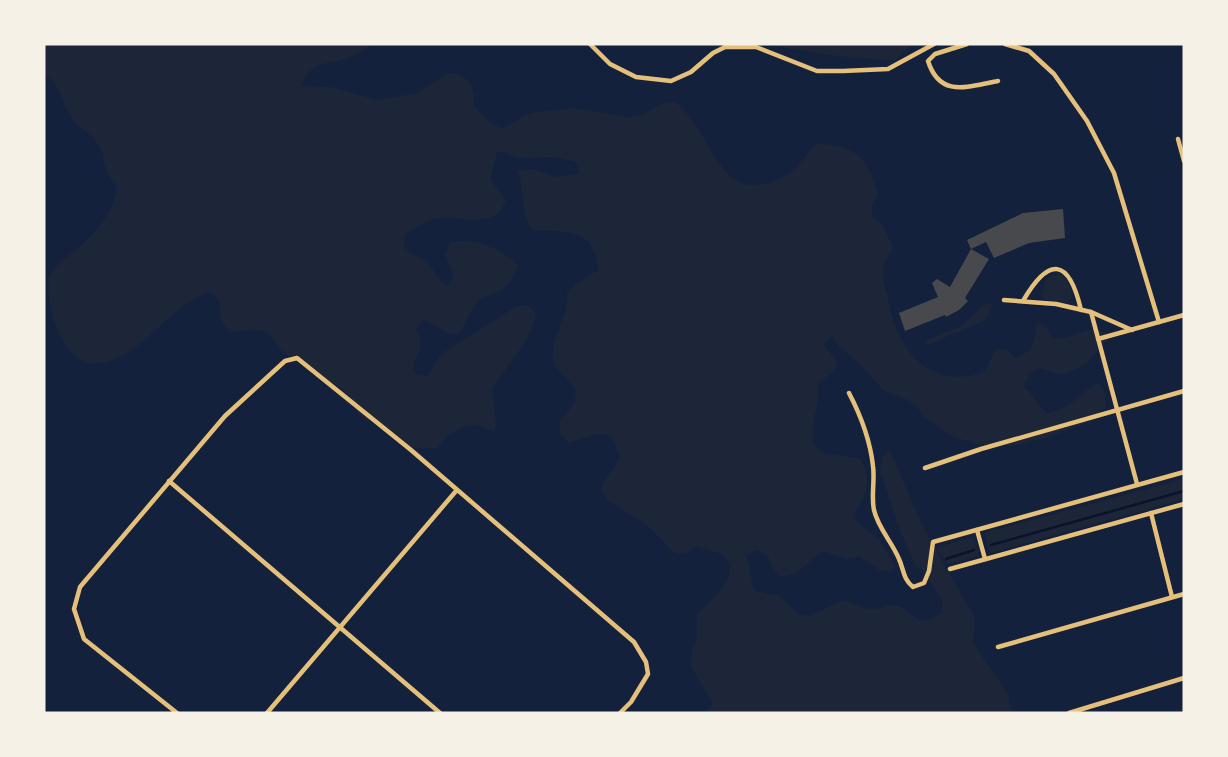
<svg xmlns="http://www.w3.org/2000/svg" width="1228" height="757" font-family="'Asap Condensed',sans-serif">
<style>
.green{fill:#1d2539}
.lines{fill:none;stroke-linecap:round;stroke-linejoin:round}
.stream{stroke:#0b132b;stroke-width:2.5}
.building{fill:#48494c}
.minor{stroke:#e5c07b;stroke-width:4.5}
</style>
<rect width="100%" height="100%" fill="#14213d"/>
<!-- green -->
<g class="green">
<path d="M 44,44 L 374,44 C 365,49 357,55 348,58 C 328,65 310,60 302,86 L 331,87 L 377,100 L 417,93 L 448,73 L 460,75 L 470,82 L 474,94 L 473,106 L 491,123 L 502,129 L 523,116 L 535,112 L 573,108 L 628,117 L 641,115 L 663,103 L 675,102 C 716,133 718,215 788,174 C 801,166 805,152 819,143 C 860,149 865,155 878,194 L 872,205 L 872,217 L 882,224 L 893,247 C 890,255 883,264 883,272 C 882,281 886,289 888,298 C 896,349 928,391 985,372 L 995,350 L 1007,349 L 1015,358 C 1036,351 1034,341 1037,321 L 1046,327 L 1053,338 C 1077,341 1084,321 1112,335 L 1086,364 L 1063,375 L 1039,368 L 1029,375 L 1024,387 C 1035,395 1036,405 1047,413 C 1076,408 1078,391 1100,383 L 1105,395 L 1106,407 L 1086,423 L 1051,436 L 1015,446 L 977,444 L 954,437 L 924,417 L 917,407 L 908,400 L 883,390 L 858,362 L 839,347 L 832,336 L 823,344 L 838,363 L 832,373 L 818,384 C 822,406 809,418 814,444 L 824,453 L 861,459 C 873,485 866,492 854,515 L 860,525 L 880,540 L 895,567 L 891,572 L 879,570 L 859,556 L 847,559 L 823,551 L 794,574 L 781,577 L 772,568 L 768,556 L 757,550 L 746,556 C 751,568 750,579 755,591 L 780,596 L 798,614 L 809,616 L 843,600 C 864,607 868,614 890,604 L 901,607 L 920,621 L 932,619 L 942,612 L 942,600 L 922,569 L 916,566 L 900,531 L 880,470 L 882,458 L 889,449 L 924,529 L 975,618 L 973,643 L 1008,694 L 1012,713 L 705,713 L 713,704 L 690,665 L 692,651 L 697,639 L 697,615 C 712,597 731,588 730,563 L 721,554 L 697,546 L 687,553 L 675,554 L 647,525 L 607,500 L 601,489 L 606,478 L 620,459 C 612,424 596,435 569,443 L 561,434 L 559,422 L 574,404 L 576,391 L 569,381 L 554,365 C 549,333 568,323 567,293 L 576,284 L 598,270 C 597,227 564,232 533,230 C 518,213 527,192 517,171 L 532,169 L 556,177 L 579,174 L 577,162 L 554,157 L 517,158 L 506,153 L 497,152 L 490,179 L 506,200 C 496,230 466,217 442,218 C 429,218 416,228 405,234 L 404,246 C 413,258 413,253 423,259 C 434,266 435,278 447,286 L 454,277 L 445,253 L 451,242 C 474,237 502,249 518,265 C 514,277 506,291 493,294 C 486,296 482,296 478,302 C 470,309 467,324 457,335 C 443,334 436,324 423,320 L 416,330 C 423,343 422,350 413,363 L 415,374 L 427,376 L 441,354 L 517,306 L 528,305 L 536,314 L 528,338 L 492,388 L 496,424 L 494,432 C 489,430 482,426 477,425 C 463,423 444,437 438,448 L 405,448 L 377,424 L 365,419 L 355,409 L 341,388 L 317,376 L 306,364 L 283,353 L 268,333 L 257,330 L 231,332 L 222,323 L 219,299 L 209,292 C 198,297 186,303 177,311 C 155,329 132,357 103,363 C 87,366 75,359 67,347 C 59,336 53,320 51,307 C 49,297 46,286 50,276 C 54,265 64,260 72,253 C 93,236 113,216 117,188 C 111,180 107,173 104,164 C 103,158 103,153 100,148 C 92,133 81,130 73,120 C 61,103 63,86 44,75 Z"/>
<path d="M 767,44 L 912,44 L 896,60 C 852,60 810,52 767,44 Z"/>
<path d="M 1058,273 C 1067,277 1073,289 1071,299 L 1067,302 L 1045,300 L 1041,296 L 1047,278 Z"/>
<path d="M 985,304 L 991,304 L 992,308 L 984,321 L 927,345 L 925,344 L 925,341 L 961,326 Z"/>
<path d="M 1184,479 L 1184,499 L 990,553 L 984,533 Z"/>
<path d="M 973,537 L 979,556 L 947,564 L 936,548 Z"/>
</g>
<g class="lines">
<!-- stream -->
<g class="stream">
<path d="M 991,545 L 1184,491"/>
<path d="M 946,559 L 974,550"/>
</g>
</g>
<!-- building -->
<g class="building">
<path d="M 1063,209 L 1065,238 L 1029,243 L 994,258 L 986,242 L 971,249 L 967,240 L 1023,213 Z"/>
<path d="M 971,249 L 989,259 L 965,298 L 968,301 L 959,310 L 946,317 L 945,315 L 905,331 L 899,313 L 938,297 L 932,283 L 937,279 L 950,287 Z"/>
</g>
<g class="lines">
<!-- minor -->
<g class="minor">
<path d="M 590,44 L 610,64 L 636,77 L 671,81 L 691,72 L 713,53 L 725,47 L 756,47 L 817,71 L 843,71 L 888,69 L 934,44"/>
<path d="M 967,44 L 935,54 L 928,61 C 940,99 969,86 998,81"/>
<path d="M 1005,44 L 1029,51 L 1054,74 L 1087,121 L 1114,173 L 1159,322"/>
<path d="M 1178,139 L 1184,161"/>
<path d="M 1004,300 L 1056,304 L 1091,312 L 1132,330"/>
<path d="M 1023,301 C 1049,256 1069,258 1081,310"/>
<path d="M 1091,312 L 1137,484"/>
<path d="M 1098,339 L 1184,315"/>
<path d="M 849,393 C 861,416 870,439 873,466 C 875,480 871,496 874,510 C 878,528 892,542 899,559 C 904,570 903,579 913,587 L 924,583 L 929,571 L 933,542 L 1184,472"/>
<path d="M 925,468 L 981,449 L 1184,391"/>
<path d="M 169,481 L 440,713"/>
<path d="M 1151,513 L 1172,597"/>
<path d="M 977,530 L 985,559"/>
<path d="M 950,569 L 1184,504"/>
<path d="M 998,647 L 1184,594"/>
<path d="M 177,713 L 84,639 L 74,609 L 80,587 L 225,416 L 285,361 L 297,358 L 411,450 L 634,642 L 646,662 L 648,674 L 631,702 L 620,713"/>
<path d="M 267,713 L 456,491"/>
<path d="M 1069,713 L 1184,678"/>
</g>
</g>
<!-- border -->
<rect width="1228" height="757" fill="none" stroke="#f6f1e7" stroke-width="91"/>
</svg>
